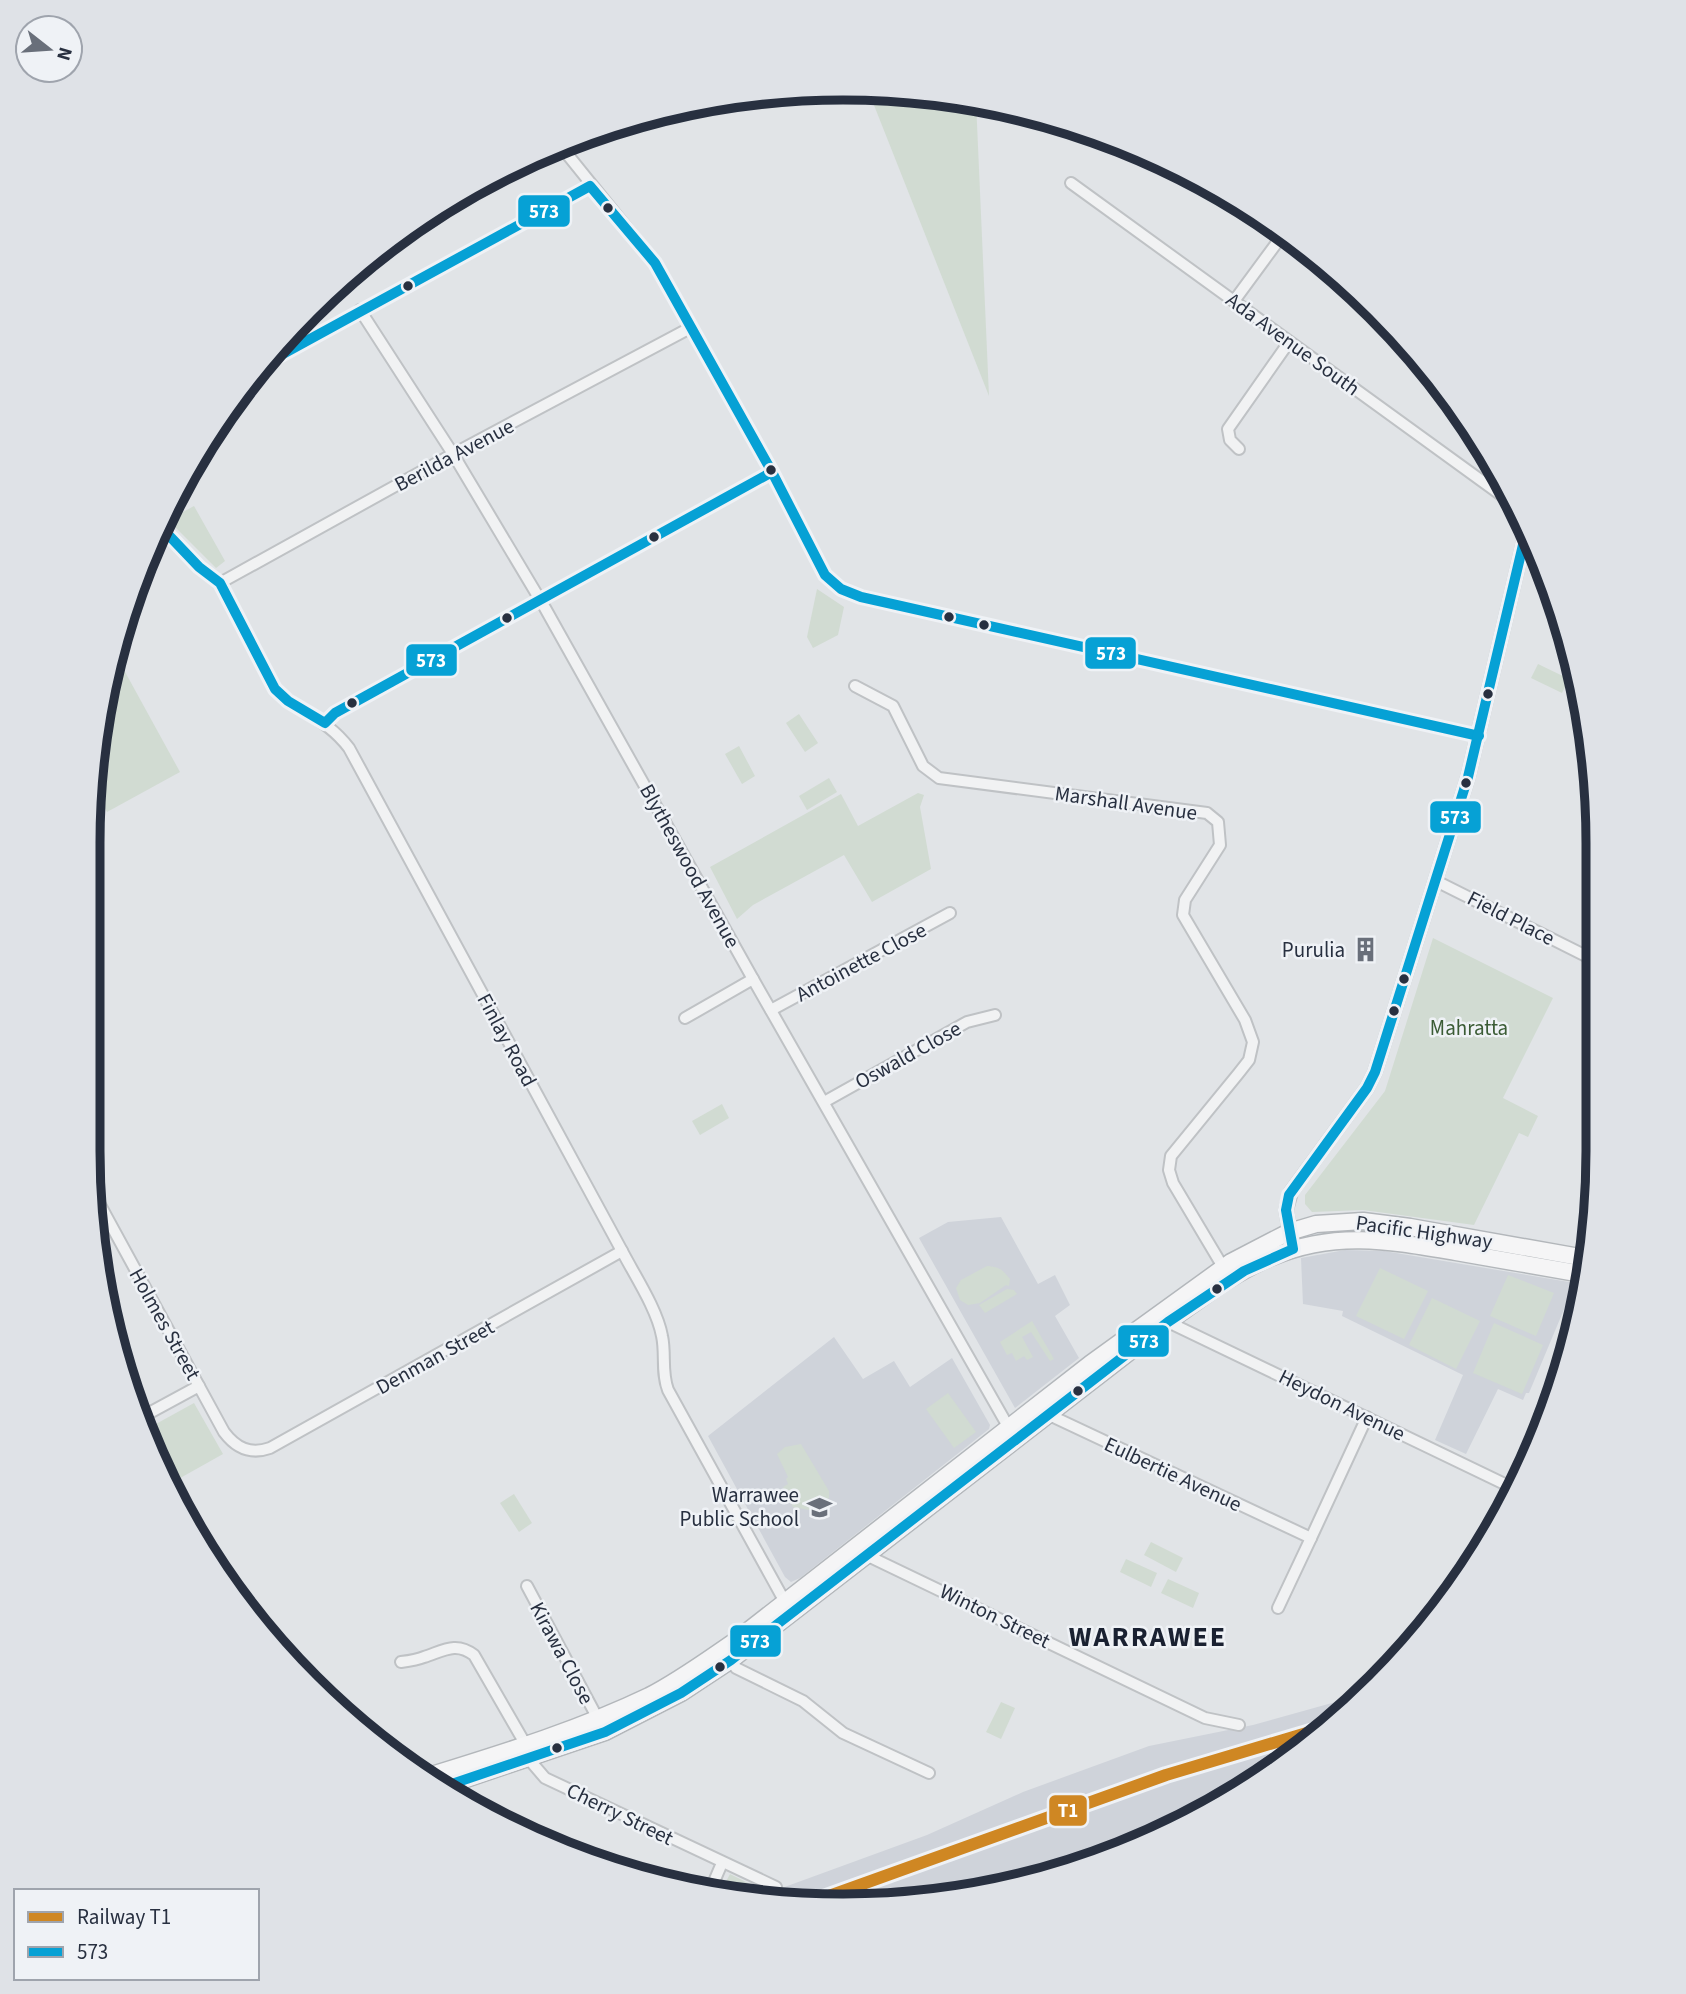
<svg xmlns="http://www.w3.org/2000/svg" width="1686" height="1994" font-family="'Source Sans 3',sans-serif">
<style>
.built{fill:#cfd3da}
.green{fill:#d1dbd2}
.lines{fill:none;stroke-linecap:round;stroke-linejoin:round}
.minor-casing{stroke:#bfc2c5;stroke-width:14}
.major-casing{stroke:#bdc0c4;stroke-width:16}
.highway-casing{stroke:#b3b7bb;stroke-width:19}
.minor{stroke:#f1f2f3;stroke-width:10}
.major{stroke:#f5f5f6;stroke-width:12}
.highway{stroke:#f5f5f6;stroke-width:16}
.bus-1-casing{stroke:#eff2f6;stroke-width:16}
.bus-1{stroke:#06a1d5;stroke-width:10}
.rail-1-casing{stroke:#eff2f6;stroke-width:18}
.rail-1{stroke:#cf8723;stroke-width:12}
.bus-dot{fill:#283040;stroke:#eff2f6;stroke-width:2.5}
.labels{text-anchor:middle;stroke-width:5;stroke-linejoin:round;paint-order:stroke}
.street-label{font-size:21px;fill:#283040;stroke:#eff2f6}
.poi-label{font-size:21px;fill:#283040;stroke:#eff2f6;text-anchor:end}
.park-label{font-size:21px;fill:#3b5c35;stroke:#eff2f6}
.district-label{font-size:28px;font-weight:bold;letter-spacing:2px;fill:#1a2131;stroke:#eff2f6}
.rim{fill:none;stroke:#283040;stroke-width:9}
.line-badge{stroke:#eff2f6;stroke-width:2.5}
.badge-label{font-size:19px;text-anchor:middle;font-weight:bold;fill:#fff}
</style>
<rect width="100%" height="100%" fill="#e1e4e7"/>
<!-- built -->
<g class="built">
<path d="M 1001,1217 L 1038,1284 L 1055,1275 L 1070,1305 L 1055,1316 L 1079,1358 L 1015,1408 L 919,1238 L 948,1222 Z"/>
<path d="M 1345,1250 L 1384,1251 L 1575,1283 L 1529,1393 L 1526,1393 L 1523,1400 L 1498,1389 L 1466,1454 L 1435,1440 L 1463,1375 L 1342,1316 L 1343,1311 L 1303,1304 L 1301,1258 Z"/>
<path d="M 834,1337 L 863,1379 L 894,1361 L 910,1387 L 952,1358 L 990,1425 L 989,1429 L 800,1578 L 791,1582 L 785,1577 L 708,1436 Z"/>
<path d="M 1357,1696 L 1271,1772 L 1155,1820 L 1147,1833 L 923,1900 L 749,1900 L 927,1835 L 1023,1792 L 1149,1746 L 1253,1725 Z"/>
</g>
<!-- green -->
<g class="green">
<path d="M 868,90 L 976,101 L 989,396 Z"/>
<path d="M 194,506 L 225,561 L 216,568 L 168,520 Z"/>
<path d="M 817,589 L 844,607 L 838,635 L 813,648 L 807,637 Z"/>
<path d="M 113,650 L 180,772 L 107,812 L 93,787 L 94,745 Z"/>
<path d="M 1538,664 L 1569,679 L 1562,693 L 1531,678 Z"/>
<path d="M 799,714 L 818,743 L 805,752 L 786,723 Z"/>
<path d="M 739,746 L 755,776 L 742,784 L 725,754 Z"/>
<path d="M 829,778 L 837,792 L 807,810 L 799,796 Z"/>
<path d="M 918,793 L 924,795 L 920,807 L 931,869 L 872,902 L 844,855 L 753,905 L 737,919 L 710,867 L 841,794 L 858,826 Z"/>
<path d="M 1433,938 L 1553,998 L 1503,1098 L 1538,1116 L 1528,1137 L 1519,1133 L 1474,1225 L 1363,1210 L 1312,1212 L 1305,1204 L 1305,1195 L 1385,1091 Z"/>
<path d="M 722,1104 L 729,1118 L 700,1135 L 692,1121 Z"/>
<path d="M 987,1266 C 1000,1267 1003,1270 1010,1279 L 1009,1286 L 1006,1285 L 980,1303 L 968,1305 L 960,1300 L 956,1288 L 961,1280 Z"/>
<path d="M 1380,1268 L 1428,1291 L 1404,1339 L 1356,1316 Z"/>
<path d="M 1508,1275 L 1554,1293 L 1536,1336 L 1490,1316 Z"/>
<path d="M 1007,1289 L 1014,1290 L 1017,1294 L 985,1313 L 979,1305 Z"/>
<path d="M 1432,1298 L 1480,1321 L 1456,1369 L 1409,1345 Z"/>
<path d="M 1032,1321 L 1054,1359 L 1050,1361 L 1031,1332 L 1022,1337 L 1033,1357 L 1027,1360 L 1024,1356 L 1016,1361 L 1012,1353 L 1007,1355 L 1000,1342 Z"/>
<path d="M 1494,1323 L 1543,1345 L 1522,1394 L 1473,1373 Z"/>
<path d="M 948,1393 L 976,1432 L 954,1448 L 926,1409 Z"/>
<path d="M 194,1403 L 223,1454 L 166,1486 L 145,1430 Z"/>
<path d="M 801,1444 L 829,1491 L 829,1498 L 809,1510 L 793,1507 L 783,1487 L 788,1484 L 786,1479 L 788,1477 L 777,1454 L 785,1447 Z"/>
<path d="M 514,1494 L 532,1523 L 519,1532 L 500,1503 Z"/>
<path d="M 1151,1542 L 1183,1558 L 1176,1572 L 1144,1555 Z"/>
<path d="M 1126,1559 L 1157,1573 L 1151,1587 L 1120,1572 Z"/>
<path d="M 1168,1579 L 1199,1593 L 1193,1608 L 1161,1593 Z"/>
<path d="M 1001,1702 L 1015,1708 L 1001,1739 L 986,1732 Z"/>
<path d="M 730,1874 L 768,1893 L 749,1900 L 720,1893 Z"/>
</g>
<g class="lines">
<defs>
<g id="minor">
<path d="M 559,144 L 655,263 L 772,472 L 825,575 L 841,589 L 861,597 L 1479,736"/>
<path d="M 1071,183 L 1515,505"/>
<path d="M 1234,301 L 1284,233"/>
<path d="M 360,310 L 453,454 L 545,608 L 753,979 L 1009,1428"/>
<path d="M 259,367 L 590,186"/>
<path d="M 1239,449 L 1230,440 L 1228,429 L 1289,342"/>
<path d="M 159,525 L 199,567 L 220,583 L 275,689 C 300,713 326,718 349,748 L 622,1251 C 635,1276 657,1309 662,1336 C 666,1354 661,1372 668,1390 L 785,1602"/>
<path d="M 220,583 L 453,454 L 690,328"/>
<path d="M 855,686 L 893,706 L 923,766 L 939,778 L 1207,813 L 1218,822 L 1220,845 L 1185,900 L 1183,915 L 1245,1020 L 1253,1042 L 1249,1060 L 1238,1074 L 1171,1156 L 1169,1170 L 1173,1183 L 1223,1267"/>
<path d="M 325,723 L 335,713 L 772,472"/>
<path d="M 1436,881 L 1586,956"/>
<path d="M 771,1010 L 950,913"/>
<path d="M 685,1018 L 753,979"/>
<path d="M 824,1102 L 967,1022 L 995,1015"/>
<path d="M 93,1192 L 224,1432 C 236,1448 250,1455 270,1448 L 622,1251"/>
<path d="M 1168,1322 L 1515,1489"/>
<path d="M 1045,1413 L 1311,1538 L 1367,1417"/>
<path d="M 140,1418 L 199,1386"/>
<path d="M 866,1555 L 1205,1718 L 1239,1725"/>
<path d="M 527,1586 L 598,1719"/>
<path d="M 1278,1608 L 1311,1538"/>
<path d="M 731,1660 L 736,1668 L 803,1701 L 843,1733 L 929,1773"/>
<path d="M 401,1662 C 409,1661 417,1660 424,1657 C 443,1651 456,1641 474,1655 L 523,1740 L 533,1764 L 545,1778 L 776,1887"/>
<path d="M 1187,1820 L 1191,1817"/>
<path d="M 710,1891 L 722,1863"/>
</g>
<path id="major" d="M 1291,1238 L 1286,1210 L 1291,1192 L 1367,1088 L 1375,1072 L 1468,777 L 1527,528"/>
<g id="highway">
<path d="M 422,1778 C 499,1754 576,1731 649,1696 C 680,1680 707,1660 735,1641 L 1090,1364 L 1231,1262 L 1289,1232 L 1316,1224 L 1363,1221 L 1410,1227 L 1585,1258"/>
<path d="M 439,1788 L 605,1732 L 681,1693 L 731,1660 L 1168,1322 C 1202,1298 1234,1272 1272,1257 C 1336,1230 1391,1241 1456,1252 C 1498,1259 1540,1267 1582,1274"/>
</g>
</defs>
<!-- minor casing -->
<use href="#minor" class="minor-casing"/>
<!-- major casing -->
<use href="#major" class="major-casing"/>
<!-- highway casing -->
<use href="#highway" class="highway-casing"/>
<!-- minor -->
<use href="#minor" class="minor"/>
<!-- major -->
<use href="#major" class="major"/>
<!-- highway -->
<use href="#highway" class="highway"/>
<defs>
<g id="bus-1">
<path d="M 259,367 L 590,186 L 655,263 L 772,472 L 825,575 L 841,589 L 861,597 L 1479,736"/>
<path d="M 159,525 L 199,567 L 220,583 L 275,689 L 288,701 L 325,723 L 335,713 L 772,472"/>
<path d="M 440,1788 L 605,1732 L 681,1693 L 731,1660 L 1168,1322 L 1244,1271 L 1293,1249 L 1286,1210 L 1289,1195 L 1367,1088 L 1375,1072 L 1468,777 L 1527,528"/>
</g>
</defs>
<!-- bus-1 casing -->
<use href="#bus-1" class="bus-1-casing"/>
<!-- bus-1 -->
<use href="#bus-1" class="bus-1"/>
<defs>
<path id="rail-1" d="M 818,1900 L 1166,1775 L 1320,1729"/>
</defs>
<!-- rail-1 casing -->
<use href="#rail-1" class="rail-1-casing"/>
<!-- rail-1 -->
<use href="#rail-1" class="rail-1"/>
</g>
<!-- icons -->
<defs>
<symbol id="building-bare" viewBox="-9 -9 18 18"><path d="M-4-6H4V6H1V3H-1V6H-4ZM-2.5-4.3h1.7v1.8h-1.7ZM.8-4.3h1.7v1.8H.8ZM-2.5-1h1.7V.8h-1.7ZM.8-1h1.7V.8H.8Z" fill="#696f7a" stroke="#eff2f6" stroke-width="2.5" paint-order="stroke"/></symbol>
<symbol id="school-bare" viewBox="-9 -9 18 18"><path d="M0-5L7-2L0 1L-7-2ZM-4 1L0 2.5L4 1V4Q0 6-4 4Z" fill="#696f7a" stroke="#eff2f6" stroke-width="2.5" paint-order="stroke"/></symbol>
</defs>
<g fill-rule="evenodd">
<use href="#building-bare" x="1348" y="932" width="35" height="35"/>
<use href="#school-bare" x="802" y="1490" width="35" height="35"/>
</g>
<!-- markers -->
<g class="bus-dot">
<circle cx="608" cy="208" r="6"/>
<circle cx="408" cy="286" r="6"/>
<circle cx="771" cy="470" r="6"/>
<circle cx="654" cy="537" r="6"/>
<circle cx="949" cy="617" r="6"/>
<circle cx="507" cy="618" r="6"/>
<circle cx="984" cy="625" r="6"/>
<circle cx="1488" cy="694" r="6"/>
<circle cx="352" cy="703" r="6"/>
<circle cx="1466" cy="783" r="6"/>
<circle cx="1404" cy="979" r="6"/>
<circle cx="1394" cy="1011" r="6"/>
<circle cx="1217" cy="1289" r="6"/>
<circle cx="1078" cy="1391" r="6"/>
<circle cx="720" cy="1667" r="6"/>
<circle cx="557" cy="1748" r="6"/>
</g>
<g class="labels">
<!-- street labels -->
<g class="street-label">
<text transform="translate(1293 344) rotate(36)" y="7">Ada Avenue South</text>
<text transform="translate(454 455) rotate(-28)" y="7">Berilda Avenue</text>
<text transform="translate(1126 803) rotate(8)" y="7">Marshall Avenue</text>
<text transform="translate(690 866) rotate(61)" y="7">Blytheswood Avenue</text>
<text transform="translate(1511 918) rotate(27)" y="7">Field Place</text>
<text transform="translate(861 962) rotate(-28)" y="7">Antoinette Close</text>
<text transform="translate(507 1040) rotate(62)" y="7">Finlay Road</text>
<text transform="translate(908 1055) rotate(-29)" y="7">Oswald Close</text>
<text transform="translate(1424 1232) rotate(8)" y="7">Pacific Highway</text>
<text transform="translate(165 1324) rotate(61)" y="7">Holmes Street</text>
<text transform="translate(435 1357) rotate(-29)" y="7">Denman Street</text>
<text transform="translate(1342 1405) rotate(26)" y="7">Heydon Avenue</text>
<text transform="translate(1173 1474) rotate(25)" y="7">Eulbertie Avenue</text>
<text transform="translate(995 1616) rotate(26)" y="7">Winton Street</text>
<text transform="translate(562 1653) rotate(62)" y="7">Kirawa Close</text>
<text transform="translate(620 1814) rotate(26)" y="7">Cherry Street</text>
</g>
<!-- poi labels -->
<g class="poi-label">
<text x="1345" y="957">Purulia</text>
<text x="799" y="1502">Warrawee<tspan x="799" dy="24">Public School</tspan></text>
</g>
<!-- park labels -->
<g class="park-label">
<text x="1469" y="1035">Mahratta</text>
</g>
<!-- district labels -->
<g class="district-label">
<text x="1148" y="1646">WARRAWEE</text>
</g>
</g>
<!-- crop -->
<path d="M0 0H1686V1994H0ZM843 100H843A743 743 0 0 1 1586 843V1151A743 743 0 0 1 843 1894H843A743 743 0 0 1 100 1151V843A743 743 0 0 1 843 100Z" fill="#dfe2e7" fill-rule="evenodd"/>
<path class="rim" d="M843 100H843A743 743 0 0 1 1586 843V1151A743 743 0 0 1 843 1894H843A743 743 0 0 1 100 1151V843A743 743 0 0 1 843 100Z"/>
<g class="line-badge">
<rect x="517" y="194" width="54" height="34" rx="7" fill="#06a1d5"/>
<rect x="1084" y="636" width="53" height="34" rx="7" fill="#06a1d5"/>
<rect x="405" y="643" width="53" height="34" rx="7" fill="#06a1d5"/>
<rect x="1429" y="800" width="53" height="34" rx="7" fill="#06a1d5"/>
<rect x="1117" y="1324" width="53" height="34" rx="7" fill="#06a1d5"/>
<rect x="729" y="1624" width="53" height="34" rx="7" fill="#06a1d5"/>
<rect x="1048" y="1794" width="40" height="33" rx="7" fill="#cf8723"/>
</g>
<g class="badge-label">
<text x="544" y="218">573</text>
<text x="1111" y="660">573</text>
<text x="431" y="667">573</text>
<text x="1455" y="824">573</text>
<text x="1144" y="1348">573</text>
<text x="755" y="1648">573</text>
<text x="1068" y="1817">T1</text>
</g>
<!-- legend -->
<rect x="14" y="1889" width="245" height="91" fill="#eff2f6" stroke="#9fa4ad" stroke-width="2"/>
<rect x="28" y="1912" width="35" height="10" fill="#cf8723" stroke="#9fa4ad" stroke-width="2"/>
<text x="77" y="1924" font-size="21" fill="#283040">Railway T1</text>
<rect x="28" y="1947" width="35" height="10" fill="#06a1d5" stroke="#9fa4ad" stroke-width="2"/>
<text x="77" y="1959" font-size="21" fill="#283040">573</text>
<!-- north arrow -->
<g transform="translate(49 49) rotate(107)"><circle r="33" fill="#eff2f6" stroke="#9fa4ad" stroke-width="2"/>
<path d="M0-5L12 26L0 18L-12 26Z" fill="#696f7a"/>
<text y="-10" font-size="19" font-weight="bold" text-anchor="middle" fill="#283040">N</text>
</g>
</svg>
